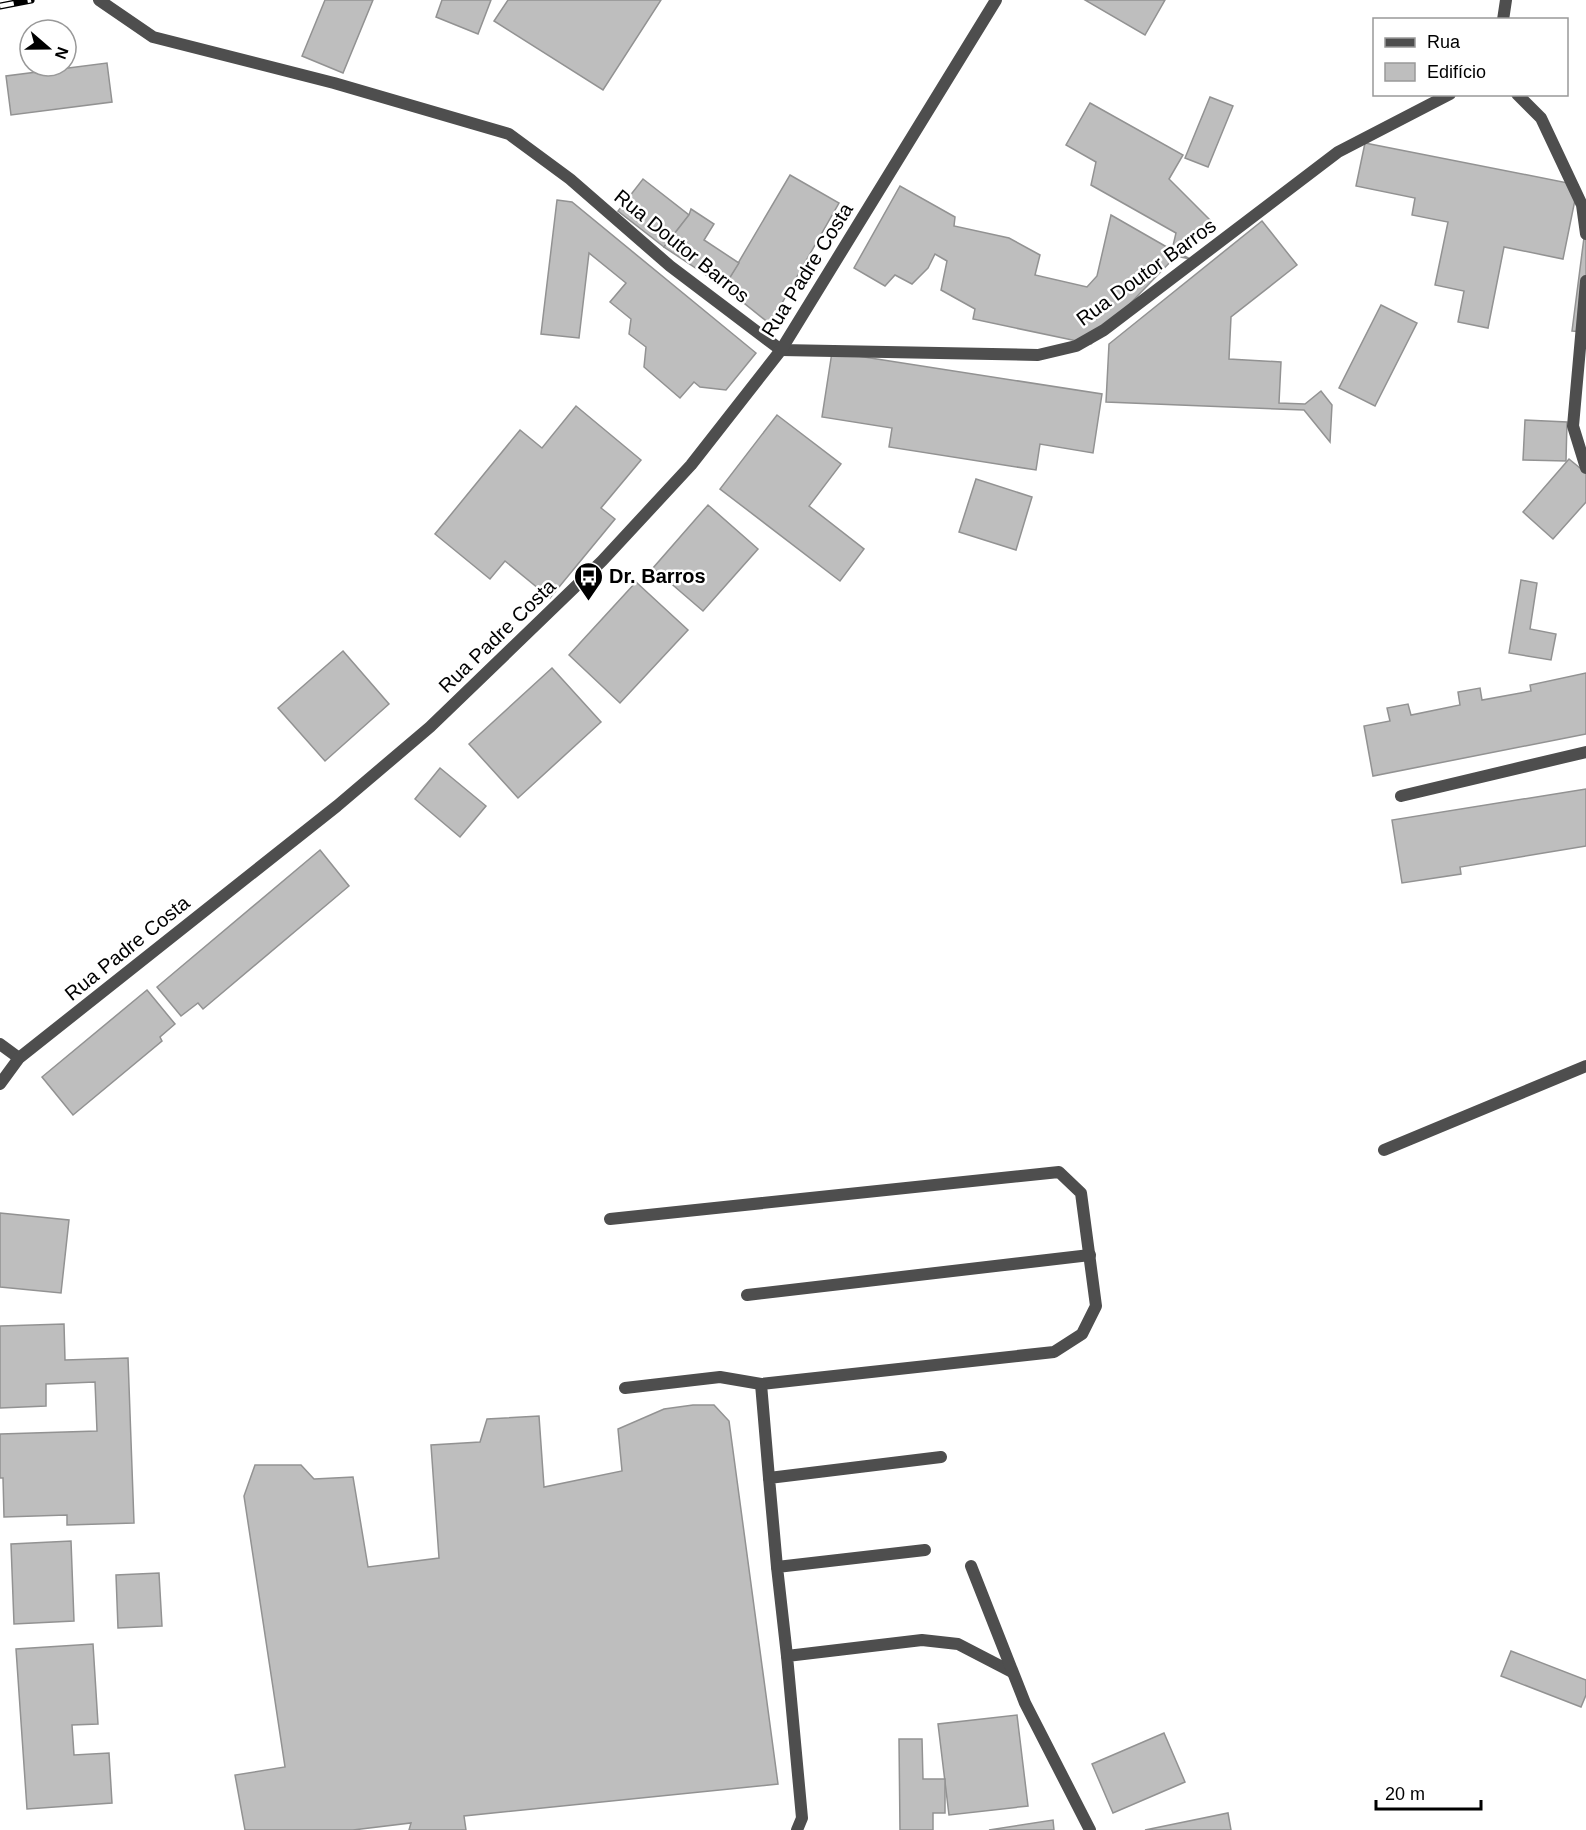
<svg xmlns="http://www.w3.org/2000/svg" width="1586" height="1830" font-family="Helvetica,sans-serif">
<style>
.building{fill:#bebebe;stroke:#929292;stroke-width:1.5}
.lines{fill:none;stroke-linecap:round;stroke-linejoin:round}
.service{stroke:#4e4e4e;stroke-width:12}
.minor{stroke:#4e4e4e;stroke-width:12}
.tertiary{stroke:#4e4e4e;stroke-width:12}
.rail-casing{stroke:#000;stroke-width:7}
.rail{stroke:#fff;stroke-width:4.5;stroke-dasharray:14;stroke-linecap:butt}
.labels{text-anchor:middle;stroke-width:5;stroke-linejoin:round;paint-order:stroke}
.street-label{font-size:20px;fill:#000;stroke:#fff}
.poi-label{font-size:20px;font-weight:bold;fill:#000;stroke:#fff;text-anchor:start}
</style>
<rect width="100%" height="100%" fill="#fff"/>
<!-- building -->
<g class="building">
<path d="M 325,0 L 373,0 L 343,73 L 302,56 Z"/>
<path d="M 442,0 L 491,0 L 478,34 L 436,17 Z"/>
<path d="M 508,0 L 661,0 L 603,90 L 494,21 Z"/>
<path d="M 1085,0 L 1165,0 L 1145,35 Z"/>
<path d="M 107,63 L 112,102 L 11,115 L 6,76 Z"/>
<path d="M 1210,97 L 1233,106 L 1208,167 L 1185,158 Z"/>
<path d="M 1090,103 L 1183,155 L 1169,179 L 1211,221 L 1179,253 L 1190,259 L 1176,256 L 1091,344 L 973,319 L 975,309 L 941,290 L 947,261 L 935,254 L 928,268 L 912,284 L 895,275 L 885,286 L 854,268 L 900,186 L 955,217 L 954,226 L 1009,238 L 1040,255 L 1035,275 L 1087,287 L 1097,276 L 1111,215 L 1172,250 L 1176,233 L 1091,185 L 1096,162 L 1066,145 Z"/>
<path d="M 1365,143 L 1578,185 L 1563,259 L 1504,247 L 1488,328 L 1458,322 L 1464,291 L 1435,285 L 1448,222 L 1412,215 L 1415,198 L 1356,186 Z"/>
<path d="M 790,175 L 839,203 L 770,324 L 724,287 Z"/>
<path d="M 643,179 L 689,215 L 664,247 L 618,211 Z"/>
<path d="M 557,200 L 572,202 L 756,353 L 726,390 L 700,387 L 694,382 L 680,398 L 644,367 L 646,347 L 629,334 L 631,319 L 610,302 L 626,283 L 589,253 L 579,338 L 541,334 Z"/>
<path d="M 691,209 L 714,224 L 704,240 L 739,263 L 724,287 L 664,247 L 689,215 Z"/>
<path d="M 1262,221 L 1297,265 L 1231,317 L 1229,359 L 1281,362 L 1279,403 L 1305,404 L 1321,391 L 1332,405 L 1330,442 L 1304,410 L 1106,402 L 1109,344 Z"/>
<path d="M 1586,222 L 1586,332 L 1572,331 Z"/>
<path d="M 1381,305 L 1417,323 L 1375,406 L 1339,388 Z"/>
<path d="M 832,352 L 1102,394 L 1093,453 L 1040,444 L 1036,470 L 889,447 L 892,428 L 822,417 Z"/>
<path d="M 576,406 L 641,460 L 601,508 L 615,519 L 550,598 L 505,561 L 490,579 L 435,534 L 520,430 L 542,448 Z"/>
<path d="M 777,415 L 841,464 L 809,506 L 864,549 L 840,581 L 720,489 Z"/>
<path d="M 1525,420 L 1567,422 L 1566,461 L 1523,460 Z"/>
<path d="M 1569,459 L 1586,473 L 1586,502 L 1553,539 L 1523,512 Z"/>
<path d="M 976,479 L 1032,497 L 1016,550 L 959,532 Z"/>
<path d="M 708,505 L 758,549 L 703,611 L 653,568 Z"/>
<path d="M 1521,580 L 1537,583 L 1530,629 L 1556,634 L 1551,660 L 1509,653 Z"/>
<path d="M 636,582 L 688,630 L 620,703 L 569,655 Z"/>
<path d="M 343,651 L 389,704 L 325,761 L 278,708 Z"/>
<path d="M 552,668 L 601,722 L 518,798 L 469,744 Z"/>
<path d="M 1586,673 L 1586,734 L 1373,776 L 1364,726 L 1390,721 L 1387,708 L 1408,704 L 1411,715 L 1460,705 L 1458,692 L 1480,688 L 1482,700 L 1531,691 L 1530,685 Z"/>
<path d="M 440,768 L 486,806 L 460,837 L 415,799 Z"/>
<path d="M 1586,789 L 1586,846 L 1460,867 L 1461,874 L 1402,883 L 1392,820 Z"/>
<path d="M 320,850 L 349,886 L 203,1009 L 198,1003 L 181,1016 L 157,987 Z"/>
<path d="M 147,990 L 175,1024 L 160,1037 L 162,1041 L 73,1115 L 42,1077 Z"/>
<path d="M 0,1213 L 69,1220 L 61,1293 L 0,1287 Z"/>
<path d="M 64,1324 L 65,1360 L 128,1358 L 134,1523 L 67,1525 L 67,1515 L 4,1517 L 3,1478 L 0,1478 L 0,1434 L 97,1431 L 95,1382 L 46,1384 L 46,1406 L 0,1408 L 0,1326 Z"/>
<path d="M 693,1405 L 714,1405 L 729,1421 L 778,1784 L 464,1816 L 466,1830 L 409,1830 L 411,1823 L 353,1830 L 245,1830 L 235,1775 L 285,1767 L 244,1496 L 255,1465 L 301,1465 L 314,1479 L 353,1477 L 368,1567 L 439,1558 L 431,1445 L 480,1442 L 487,1419 L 539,1416 L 544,1487 L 622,1471 L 618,1429 L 664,1409 Z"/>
<path d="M 71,1541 L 74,1621 L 14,1624 L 11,1544 Z"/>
<path d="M 159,1573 L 162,1626 L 118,1628 L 116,1575 Z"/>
<path d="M 93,1644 L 98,1724 L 72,1725 L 74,1755 L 109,1753 L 112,1803 L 27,1809 L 16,1649 Z"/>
<path d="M 1511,1651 L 1586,1680 L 1586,1695 L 1581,1707 L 1501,1676 Z"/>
<path d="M 1017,1715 L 1028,1806 L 949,1815 L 938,1724 Z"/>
<path d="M 1164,1733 L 1185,1782 L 1113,1813 L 1092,1764 Z"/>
<path d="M 899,1739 L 922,1739 L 923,1779 L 945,1779 L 945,1813 L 933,1813 L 933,1830 L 900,1830 Z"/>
<path d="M 1228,1813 L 1231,1830 L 1145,1830 Z"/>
<path d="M 1053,1820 L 1054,1830 L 989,1830 Z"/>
</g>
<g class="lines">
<!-- service -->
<g class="service">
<path d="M 610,1219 L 1059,1172 L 1081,1193 L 1096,1306 L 1082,1334 L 1054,1352 L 761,1384 L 769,1478"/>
<path d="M 747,1295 L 1090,1255"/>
<path d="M 625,1388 L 720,1377 L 761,1384"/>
<path d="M 777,1567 L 769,1478 L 941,1457"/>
<path d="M 787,1656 L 777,1567 L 925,1550"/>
<path d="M 797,1830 L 802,1818 L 787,1656 L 922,1640 L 958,1644 L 1012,1672"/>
</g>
<!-- minor -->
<g class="minor">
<path d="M 99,0 L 153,37 L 334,83 L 509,134 L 570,179 L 670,266 L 781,350 L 1038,355 L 1076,346 L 1104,330 L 1338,152 L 1450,94"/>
<path d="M 1503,20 L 1506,0"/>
<path d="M 1517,94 L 1541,118 L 1582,205 L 1586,234"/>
<path d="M 1586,281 L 1573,426 L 1586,468"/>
<path d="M 1401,796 L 1586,752"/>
<path d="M 0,1044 L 19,1058"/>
<path d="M 1384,1150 L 1586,1066"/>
<path d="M 971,1566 L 1025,1703 L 1090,1830"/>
</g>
<!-- tertiary -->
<path class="tertiary" d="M 0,1084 L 19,1058 L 337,806 L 430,727 L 602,561 L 691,465 L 781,350 L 996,0"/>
<defs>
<path id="rail" d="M 0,6 L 31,0"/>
</defs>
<!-- rail casing -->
<use href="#rail" class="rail-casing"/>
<!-- rail -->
<use href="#rail" class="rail"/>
</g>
<!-- icons -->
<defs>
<symbol id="bus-pin" viewBox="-11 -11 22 30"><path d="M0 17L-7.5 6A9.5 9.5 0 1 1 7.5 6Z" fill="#000" stroke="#fff"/><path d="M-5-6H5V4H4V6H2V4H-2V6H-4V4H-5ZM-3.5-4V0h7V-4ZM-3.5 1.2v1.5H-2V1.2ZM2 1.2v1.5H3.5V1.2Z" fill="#fff"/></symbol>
</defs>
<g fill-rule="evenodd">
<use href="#bus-pin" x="572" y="560" width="33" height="45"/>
</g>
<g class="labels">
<!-- street labels -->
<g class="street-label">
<text transform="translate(682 246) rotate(39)" y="7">Rua Doutor Barros</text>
<text transform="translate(807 270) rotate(-58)" y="7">Rua Padre Costa</text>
<text transform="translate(1146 272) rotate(-36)" y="7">Rua Doutor Barros</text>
<text transform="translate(497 636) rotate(-44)" y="7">Rua Padre Costa</text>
<text transform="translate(127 948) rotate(-39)" y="7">Rua Padre Costa</text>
</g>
<!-- poi labels -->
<g class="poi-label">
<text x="609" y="583">Dr. Barros</text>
</g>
</g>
<!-- legend -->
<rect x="1373" y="18" width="195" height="78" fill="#ffffff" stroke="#999999" stroke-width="1.5"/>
<rect x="1385" y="38" width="30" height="9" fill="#4e4e4e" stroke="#999999" stroke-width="1.5"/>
<text x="1427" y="48" font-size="18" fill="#000000">Rua</text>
<rect x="1385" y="63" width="30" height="18" fill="#bebebe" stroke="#999999" stroke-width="1.5"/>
<text x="1427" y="78" font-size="18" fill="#000000">Edifício</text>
<!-- north arrow -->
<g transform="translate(48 48) rotate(110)"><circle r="28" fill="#ffffff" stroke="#999999" stroke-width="1.5"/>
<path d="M0-4.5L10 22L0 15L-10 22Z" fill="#000000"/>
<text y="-9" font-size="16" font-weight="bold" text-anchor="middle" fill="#000000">N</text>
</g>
<!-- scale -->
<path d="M1376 1800v9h105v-9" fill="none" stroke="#000000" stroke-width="3"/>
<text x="1385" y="1800" font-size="18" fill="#000000" stroke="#ffffff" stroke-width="4.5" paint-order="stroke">20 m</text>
</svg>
